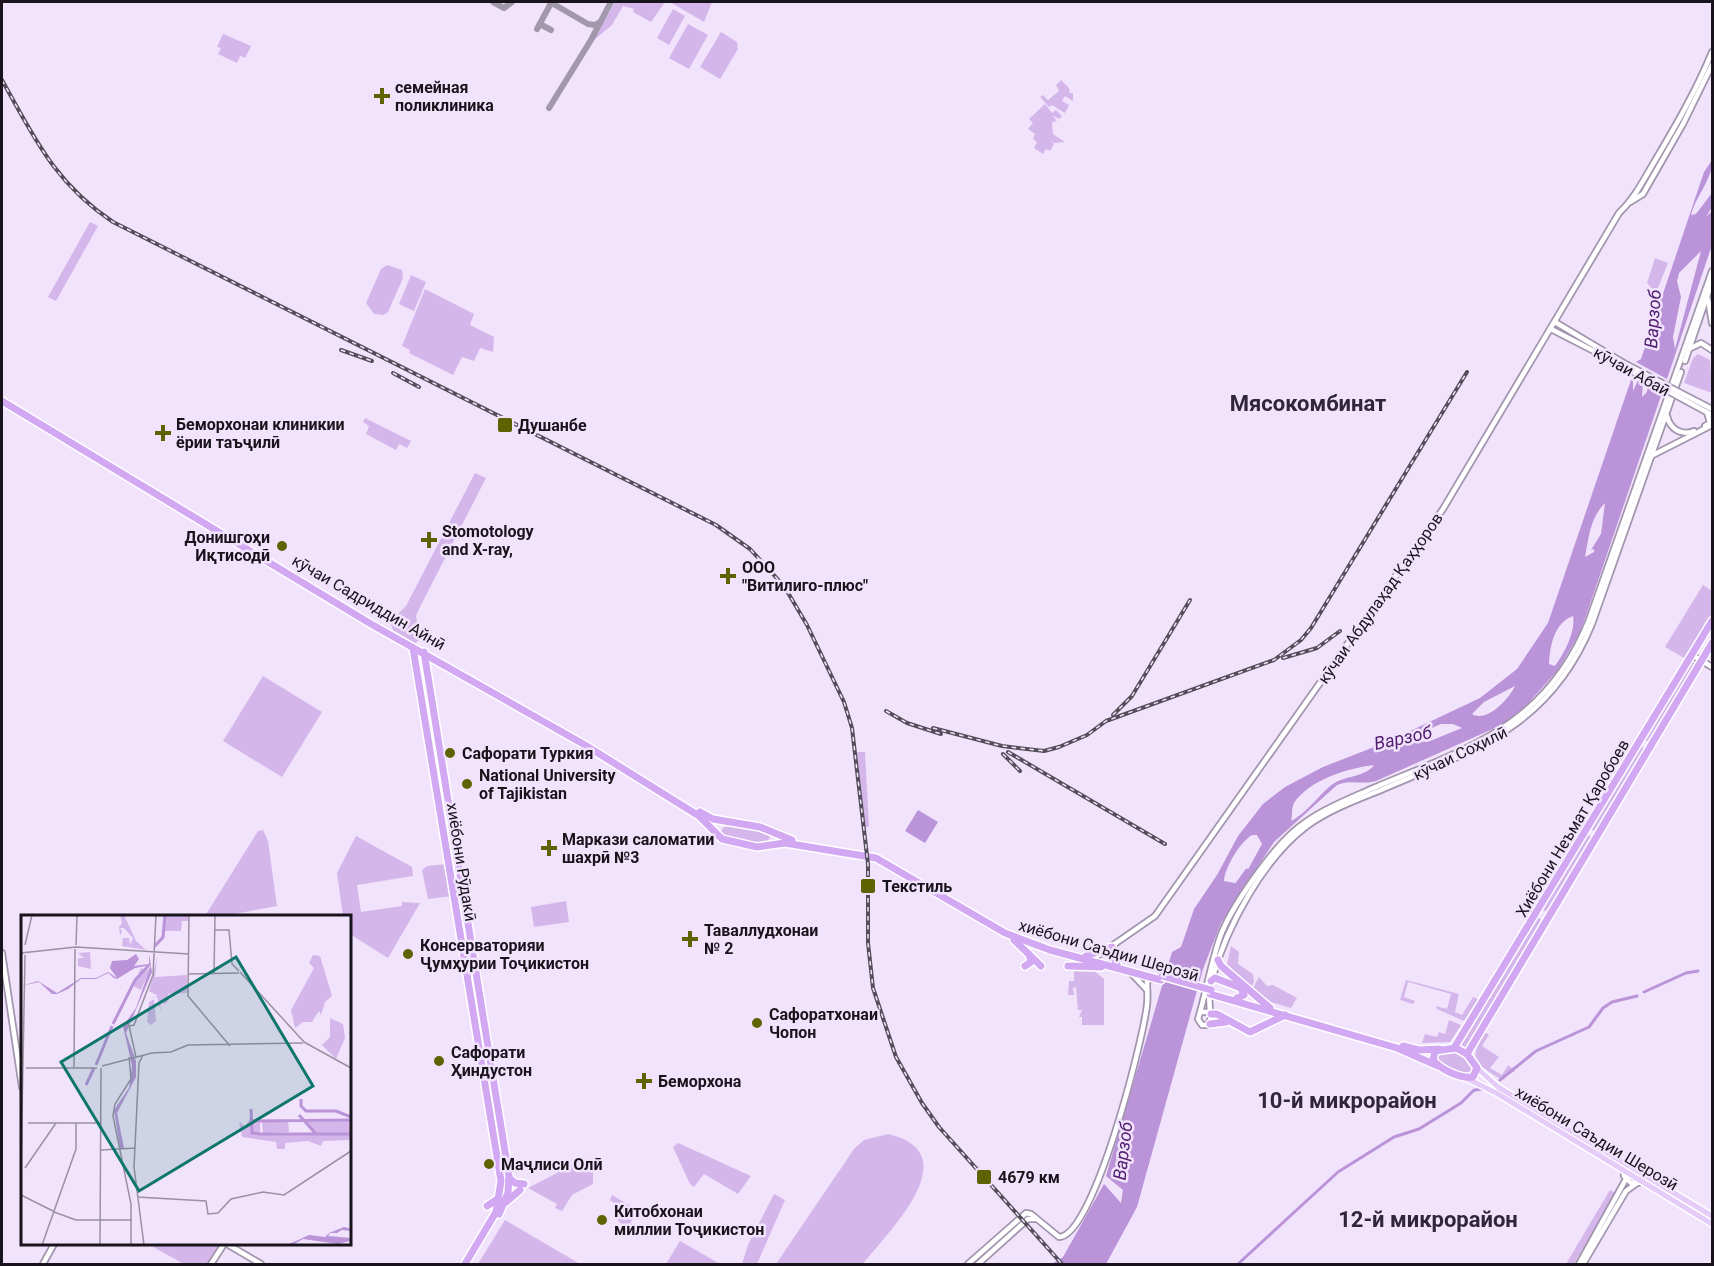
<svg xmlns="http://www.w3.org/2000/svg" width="1714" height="1266" font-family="Roboto,sans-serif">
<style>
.green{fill:#d4b6eb}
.water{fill:#ba93d8;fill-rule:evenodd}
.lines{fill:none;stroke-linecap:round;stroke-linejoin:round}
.canal{stroke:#ba93d8;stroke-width:3}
.river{stroke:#ba93d8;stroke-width:4.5}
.taxiway{stroke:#a298ab;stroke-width:6}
.secondary-casing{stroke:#a295ad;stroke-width:8}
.primary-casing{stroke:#fff;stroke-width:8}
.highway-casing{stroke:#fff;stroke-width:10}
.secondary{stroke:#fff;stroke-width:4.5}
.primary{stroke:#e5cbf8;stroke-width:5}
.highway{stroke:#d3a8f3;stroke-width:7}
.rail-casing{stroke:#544d5a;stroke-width:4}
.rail{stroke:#f1e3fc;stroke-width:1.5;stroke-dasharray:4.5;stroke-linecap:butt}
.secondary-bridge-casing{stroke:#a295ad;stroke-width:8;stroke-linecap:butt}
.highway-bridge-casing{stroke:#fff;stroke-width:10;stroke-linecap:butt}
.secondary-bridge{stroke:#fff;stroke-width:4.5}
.highway-bridge{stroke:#d3a8f3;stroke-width:7}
.poi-dot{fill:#5d6300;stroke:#f1e3fc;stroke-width:2}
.labels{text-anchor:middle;stroke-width:5;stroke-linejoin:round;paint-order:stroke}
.poi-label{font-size:16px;font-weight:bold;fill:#19141c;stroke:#f1e3fc;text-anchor:start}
.street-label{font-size:16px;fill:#19141c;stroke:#f1e3fc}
.water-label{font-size:18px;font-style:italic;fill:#511d6f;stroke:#f1e3fc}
.district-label{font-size:22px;font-weight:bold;fill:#312639;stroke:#f1e3fc}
.inset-river{fill:none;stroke:#ba93d8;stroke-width:3}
.inset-road{fill:none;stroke:#9b90a2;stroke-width:1.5}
.view{fill:#0f766e;fill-opacity:0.15;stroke:#0f766e;stroke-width:3}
.inset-edge{fill:none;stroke:#19141c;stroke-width:3}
</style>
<rect width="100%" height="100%" fill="#f1e3fc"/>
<!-- green -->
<g class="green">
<path d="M 615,2 L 665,2 L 651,22 L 633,12 L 634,9 L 623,6 L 612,25 L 594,40 Z"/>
<path d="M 670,2 L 712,2 L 704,22 Z"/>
<path d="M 673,9 L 685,16 L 669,45 L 657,38 Z"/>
<path d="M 688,24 L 708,35 L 689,69 L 669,58 Z"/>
<path d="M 721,32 L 737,42 L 738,49 L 720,79 L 700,67 Z"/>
<path d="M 223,34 L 251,46 L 245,58 L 240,56 L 237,63 L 218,54 L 221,48 L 217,47 Z"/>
<path d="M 1061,80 L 1069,88 L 1070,93 L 1073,93 L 1073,101 L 1065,96 L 1062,101 L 1069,105 L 1065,113 L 1052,105 L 1049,107 L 1040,97 L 1043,95 L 1048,100 L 1059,91 L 1056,85 Z"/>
<path d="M 1045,104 L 1052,113 L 1056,110 L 1062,116 L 1059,119 L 1052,115 L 1057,121 L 1052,122 L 1053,134 L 1065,142 L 1054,143 L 1050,140 L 1054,144 L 1050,151 L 1046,149 L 1043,154 L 1034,148 L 1037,142 L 1033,139 L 1035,134 L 1028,129 L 1033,123 L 1029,119 Z"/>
<path d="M 90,222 L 98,226 L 56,301 L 48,297 Z"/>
<path d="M 1655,258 L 1668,263 L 1656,293 L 1647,283 Z"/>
<path d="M 387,265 L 402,270 L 403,278 L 388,312 L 383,315 L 374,314 L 366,303 L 381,269 Z"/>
<path d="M 411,275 L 426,282 L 414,311 L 399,304 Z"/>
<path d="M 425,289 L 474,314 L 470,325 L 494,337 L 493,352 L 480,348 L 474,361 L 462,357 L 453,375 L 409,353 L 410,350 L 402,346 Z"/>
<path d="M 1698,354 L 1710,360 L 1712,393 L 1684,383 L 1693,358 Z"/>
<path d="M 365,418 L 411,441 L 407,448 L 399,444 L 396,450 L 366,434 L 369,426 L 363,422 Z"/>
<path d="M 475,473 L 486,478 L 420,607 L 416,616 L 421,639 L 415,643 L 393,630 L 390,622 L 406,606 Z"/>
<path d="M 1703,585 L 1712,591 L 1712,613 L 1686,659 L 1665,647 Z"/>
<path d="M 1691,661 L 1697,663 L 1650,743 L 1644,739 Z"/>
<path d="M 263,676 L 322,712 L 282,777 L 223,741 Z"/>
<path d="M 1639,745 L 1646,749 L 1596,832 L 1590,828 Z"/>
<path d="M 857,752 L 865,752 L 869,827 L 865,827 Z"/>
<path d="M 729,825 L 767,833 L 770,838 C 761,849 728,843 721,832 L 723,828 Z"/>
<path d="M 263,830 L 268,841 L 277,906 L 223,916 L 205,916 L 258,831 Z"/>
<path d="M 1587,834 L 1593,838 L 1548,913 L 1542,909 Z"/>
<path d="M 356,836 L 412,867 L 413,876 L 357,885 L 361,912 L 402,906 L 402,902 L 420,903 L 388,958 L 350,934 L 350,916 L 343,916 L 337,873 Z"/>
<path d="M 447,864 L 452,896 L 428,899 L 422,870 L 427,866 Z"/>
<path d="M 459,901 L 462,901 L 506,1165 L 501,1166 Z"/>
<path d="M 566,901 L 569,922 L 534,927 L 531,907 Z"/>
<path d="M 1537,917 L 1543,921 L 1465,1050 L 1459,1047 Z"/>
<path d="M 1231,946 L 1239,952 L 1238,964 L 1253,974 L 1254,982 L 1251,987 L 1227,964 Z"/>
<path d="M 1074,969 L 1092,969 L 1104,979 L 1104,1025 L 1082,1025 L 1082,1017 L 1079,1017 L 1082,1010 L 1078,1010 L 1076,987 L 1073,988 L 1074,995 L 1068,995 L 1069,981 L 1074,981 Z"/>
<path d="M 1259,977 L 1267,986 L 1273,985 L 1297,998 L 1291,1008 L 1271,1002 L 1253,988 Z"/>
<path d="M 1406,980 L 1459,994 L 1455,1012 L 1462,1015 L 1473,997 L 1478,999 L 1464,1021 L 1437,1009 L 1436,1006 L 1447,1009 L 1451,994 L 1408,982 L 1404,997 L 1415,1001 L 1413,1004 L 1400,1000 Z"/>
<path d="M 1449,1020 L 1461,1025 L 1450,1042 L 1422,1043 L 1425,1034 L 1437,1037 L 1439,1032 L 1445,1034 Z"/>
<path d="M 1485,1032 L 1489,1035 L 1482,1046 L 1499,1057 L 1490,1068 L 1502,1075 L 1508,1065 L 1515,1071 L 1501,1079 C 1474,1063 1468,1060 1485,1032 Z"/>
<path d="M 1455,1051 L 1464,1055 L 1475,1070 L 1469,1076 L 1437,1062 L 1436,1054 Z"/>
<path d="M 888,1134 C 970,1153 888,1232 863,1264 L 776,1264 L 854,1149 L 864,1140 Z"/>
<path d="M 678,1143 L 751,1176 L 738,1194 L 704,1174 L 694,1187 L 690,1184 L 673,1147 Z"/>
<path d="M 586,1158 L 593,1171 L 593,1184 L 572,1195 L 562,1211 L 555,1208 L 557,1204 L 528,1188 Z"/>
<path d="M 1610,1190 L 1616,1193 L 1574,1264 L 1566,1264 Z"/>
<path d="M 774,1194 L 785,1200 L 757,1264 L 742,1264 L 748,1245 Z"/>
<path d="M 612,1195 L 637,1210 L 627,1230 L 614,1216 L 614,1203 L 610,1200 Z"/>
<path d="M 505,1220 L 580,1264 L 478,1264 Z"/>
<path d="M 680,1241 L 720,1264 L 666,1264 Z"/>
<path d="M 155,1244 L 220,1244 L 208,1264 L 184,1264 L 153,1247 Z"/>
</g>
<!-- water -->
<g class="water">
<path d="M 1712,160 C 1713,179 1696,196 1691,215 L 1696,214 L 1712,193 L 1712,207 L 1706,217 L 1712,211 L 1712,245 L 1667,379 L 1636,362 L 1641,359 L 1704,172 ZM 1701,251 L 1675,349 L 1673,337 L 1681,297 L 1677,281 L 1679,273 Z"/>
<path d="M 1633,374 L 1633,391 L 1639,378 L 1643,380 L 1642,397 L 1647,392 L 1648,382 L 1663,390 L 1587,613 L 1579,634 L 1558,670 L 1524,708 L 1504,724 L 1376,781 C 1363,785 1350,779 1337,785 L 1274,842 L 1221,923 L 1203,969 L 1137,1207 L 1106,1264 L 1052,1264 L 1063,1257 L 1104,1184 L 1121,1203 L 1123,1190 L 1106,1176 L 1172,952 L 1181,947 L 1194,909 L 1217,875 L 1238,836 L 1263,804 L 1285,787 L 1323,767 L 1387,742 L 1480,698 L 1517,669 L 1548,623 ZM 1605,503 L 1601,534 L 1591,550 L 1594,549 L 1594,552 L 1585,557 C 1589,537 1590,518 1605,503 ZM 1573,616 C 1576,631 1564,654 1555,666 L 1549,664 C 1550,646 1554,623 1573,616 ZM 1515,686 C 1509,699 1487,723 1472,714 L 1484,702 ZM 1441,724 L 1453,724 L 1462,728 L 1430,741 L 1407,744 L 1413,736 ZM 1374,765 C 1366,776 1348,776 1336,782 C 1322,790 1309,812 1291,821 C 1293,815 1291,809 1294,803 C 1309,780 1348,768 1374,765 ZM 1252,835 L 1257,835 L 1262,844 L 1240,884 L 1224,881 C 1225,867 1240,842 1252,835 Z"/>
<path d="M 918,810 L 938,822 L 925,843 L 905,831 Z"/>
</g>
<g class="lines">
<!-- canal -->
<g class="canal">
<path d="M 1644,992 L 1686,973 L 1698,971"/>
<path d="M 1500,1080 L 1536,1051 L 1589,1027 L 1603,1008 L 1612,1002 L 1637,996"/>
<path d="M 1475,1090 L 1482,1089"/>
<path d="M 1238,1264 L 1338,1172 L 1394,1137 L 1419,1129 L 1461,1103 L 1474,1090"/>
</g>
<!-- river -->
<path class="river" d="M 1234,889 L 1247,871"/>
<!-- taxiway -->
<g class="taxiway">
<path d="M 493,2 L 504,8 L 512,2"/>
<path d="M 550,2 L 588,24 L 595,25 L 600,22"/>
<path d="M 540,24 L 551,30"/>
<path d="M 537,29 L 550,5 L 553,4"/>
<path d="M 549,108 L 591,40 L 611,2"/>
</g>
<defs>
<g id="secondary">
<path d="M 1630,202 L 1643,194 L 1683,124 L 1712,65"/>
<path d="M 1708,299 L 1712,323"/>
<path d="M 1555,322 L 1622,362"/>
<path d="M 1551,329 L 1621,365"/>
<path d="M 1691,348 L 1701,343 L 1712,350"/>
<path d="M 1685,361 L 1712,282"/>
<path d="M 1679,392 L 1712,409"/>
<path d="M 1677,396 L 1712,415"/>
<path d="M 1667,416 C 1670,429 1681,436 1694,431"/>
<path d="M 1705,426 L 1710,423 L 1707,412"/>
<path d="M 1651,456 L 1712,425"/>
<path d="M 1692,655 L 1712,667"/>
<path d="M 2,953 L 22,1087"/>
<path d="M 1090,961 L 1155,916 L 1443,509 L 1619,213 C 1634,199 1643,181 1653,164 C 1675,127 1696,91 1712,52"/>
<path d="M 1132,974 L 1147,990"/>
<path d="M 1212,979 C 1227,926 1263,859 1307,826 C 1329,810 1356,800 1381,790 C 1476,749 1550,727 1592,624 L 1681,372"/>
<path d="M 1209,993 L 1210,1013"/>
<path d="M 1202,1012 L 1208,1012 L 1212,1016 L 1208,1025 L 1202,1025 L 1198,1019 C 1206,993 1211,963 1220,937 C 1231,907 1269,854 1292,833 C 1315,812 1344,801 1371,789 C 1468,748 1546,727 1589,620 L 1712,271"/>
<path d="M 227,1244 L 261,1264"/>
<path d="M 43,1264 L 54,1244"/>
<path d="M 211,1264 L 224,1244"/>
<path d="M 968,1264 L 1026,1213 L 1031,1214 L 1059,1237 C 1094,1236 1143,1040 1147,1005 C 1148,997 1147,989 1147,982 L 1152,977"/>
<path d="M 978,1264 L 1028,1219 L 1036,1219"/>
<path d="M 1579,1264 L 1626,1179"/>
<path d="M 1583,1264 L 1626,1191 L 1644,1178 L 1644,1167 L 1638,1162 L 1631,1162 L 1624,1170 L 1624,1176 L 1631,1183 L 1638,1183"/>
</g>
<g id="primary">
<path d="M 1477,1068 L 1498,1087 L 1712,1216"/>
<path d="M 1466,1078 L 1498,1094 L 1712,1224"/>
</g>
<g id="highway">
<path d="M 2,401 L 371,624 L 585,745 L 699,816 L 722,839 L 757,847 L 785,843 L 876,858 L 1005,933 L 1050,950 L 1161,980"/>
<path d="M 413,648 L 501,1181 L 496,1212 L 465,1264"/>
<path d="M 424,652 L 509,1176 L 508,1193 L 499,1214"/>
<path d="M 700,812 L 713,819 L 760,827 L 792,840"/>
<path d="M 1014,940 L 1041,966"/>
<path d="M 1086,956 L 1112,947 L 1111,953 L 1117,965"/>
<path d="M 1218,960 L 1221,966 L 1270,1008"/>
<path d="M 1025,966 L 1031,962 L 1029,954"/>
<path d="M 1068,966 L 1101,967"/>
<path d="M 1211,981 L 1215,978 L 1241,988 L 1244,995 L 1237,998"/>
<path d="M 1210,994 L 1397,1048 L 1438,1066"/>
<path d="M 1211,1014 L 1217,1014 L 1250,1032 L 1285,1015"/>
<path d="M 1210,1024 L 1226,1022"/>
<path d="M 1403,1046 L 1419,1050 L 1439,1049"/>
<path d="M 1454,1048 L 1712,621"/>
<path d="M 1456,1048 L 1467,1054 L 1477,1068 L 1473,1077 C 1461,1079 1441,1070 1433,1060 L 1435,1051 Z"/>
<path d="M 1467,1054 L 1712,643"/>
<path d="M 509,1178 L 515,1183 L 524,1184"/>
<path d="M 506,1202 L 520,1190"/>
<path d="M 487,1206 L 499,1198"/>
</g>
</defs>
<!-- secondary casing -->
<use href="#secondary" class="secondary-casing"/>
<!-- primary casing -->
<use href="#primary" class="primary-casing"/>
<!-- highway casing -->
<use href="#highway" class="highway-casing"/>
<!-- secondary -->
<use href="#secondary" class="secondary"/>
<!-- primary -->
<use href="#primary" class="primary"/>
<!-- highway -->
<use href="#highway" class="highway"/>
<defs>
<g id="rail">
<path d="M 2,80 C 35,139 55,183 113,222 L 716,525 L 750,549 L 784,586 L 807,625 L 844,702 L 852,728 L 868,864 L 868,943 L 873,988 L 896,1057 L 922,1103 L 939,1127 L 1062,1264"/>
<path d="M 341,350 L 372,361"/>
<path d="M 393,373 L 419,387"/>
<path d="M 1283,658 L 1317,648 L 1340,631"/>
<path d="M 886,711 L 907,723 L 941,734"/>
<path d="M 1113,715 L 1132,696 L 1190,600"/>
<path d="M 933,728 L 1002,746 L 1044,751 L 1059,747 L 1087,735 L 1106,721 L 1274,660 L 1301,640 L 1311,628 L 1467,372"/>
<path d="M 1008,752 L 1165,844"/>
<path d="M 1003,754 L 1020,771"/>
</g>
</defs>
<!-- rail casing -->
<use href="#rail" class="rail-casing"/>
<!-- rail -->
<use href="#rail" class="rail"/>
<defs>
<g id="secondary-bridge">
<path d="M 1622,362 L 1679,392"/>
<path d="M 1621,365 L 1677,396"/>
</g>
<path id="highway-bridge" d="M 1162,976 L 1211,990"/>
</defs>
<!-- secondary-bridge casing -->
<use href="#secondary-bridge" class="secondary-bridge-casing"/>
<!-- highway-bridge casing -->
<use href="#highway-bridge" class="highway-bridge-casing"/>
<!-- secondary-bridge -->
<use href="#secondary-bridge" class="secondary-bridge"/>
<!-- highway-bridge -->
<use href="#highway-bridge" class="highway-bridge"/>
</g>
<!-- markers -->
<g class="poi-dot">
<path d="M379 87h6v6h6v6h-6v6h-6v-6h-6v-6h6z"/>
<rect x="497" y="417" width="16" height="16" rx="3"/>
<path d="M160 424h6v6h6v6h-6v6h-6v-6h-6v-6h6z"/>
<path d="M426 531h6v6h6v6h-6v6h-6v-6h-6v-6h6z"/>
<circle cx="282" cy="546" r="6"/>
<path d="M725 567h6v6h6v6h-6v6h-6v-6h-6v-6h6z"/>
<circle cx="450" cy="753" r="6"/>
<circle cx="467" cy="784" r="6"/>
<path d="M546 839h6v6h6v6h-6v6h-6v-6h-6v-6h6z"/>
<rect x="860" y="878" width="16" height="16" rx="3"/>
<path d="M687 930h6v6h6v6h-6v6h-6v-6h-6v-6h6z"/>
<circle cx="408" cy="954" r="6"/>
<circle cx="757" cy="1023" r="6"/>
<circle cx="439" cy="1061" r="6"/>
<path d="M641 1072h6v6h6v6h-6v6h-6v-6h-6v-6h6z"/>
<circle cx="489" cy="1164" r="6"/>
<rect x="976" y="1169" width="16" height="16" rx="3"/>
<circle cx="602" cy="1220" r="6"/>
</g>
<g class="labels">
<!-- poi labels -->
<g class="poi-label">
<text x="395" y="93">семейная<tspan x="395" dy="18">поликлиника</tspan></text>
<text x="176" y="430">Беморхонаи клиникии<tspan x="176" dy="18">ёрии таъҷилӣ</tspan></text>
<text x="518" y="431">Душанбе</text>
<text x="442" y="537">Stomotology<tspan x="442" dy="18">and X-ray,</tspan></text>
<text x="270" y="543" text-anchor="end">Донишгоҳи<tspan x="270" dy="18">Иқтисодӣ</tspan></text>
<text x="742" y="573">ООО<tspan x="742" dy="18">"Витилиго-плюс"</tspan></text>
<text x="462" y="759">Сафорати Туркия</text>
<text x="479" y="781">National University<tspan x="479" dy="18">of Tajikistan</tspan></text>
<text x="562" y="845">Маркази саломатии<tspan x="562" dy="18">шахрӣ №3</tspan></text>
<text x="882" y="892">Текстиль</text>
<text x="704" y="936">Таваллудхонаи<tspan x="704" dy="18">№ 2</tspan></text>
<text x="420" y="951">Консерваторияи<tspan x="420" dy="18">Ҷумҳурии Тоҷикистон</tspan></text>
<text x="769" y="1020">Сафоратхонаи<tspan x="769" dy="18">Чопон</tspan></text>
<text x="451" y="1058">Сафорати<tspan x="451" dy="18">Ҳиндустон</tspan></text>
<text x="658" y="1087">Беморхона</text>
<text x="501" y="1170">Маҷлиси Олӣ</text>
<text x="998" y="1183">4679 км</text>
<text x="614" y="1217">Китобхонаи<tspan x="614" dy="18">миллии Тоҷикистон</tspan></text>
</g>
<!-- street labels -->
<g class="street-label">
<text transform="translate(1632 371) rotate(29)" y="6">кӯчаи Абаӣ</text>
<text transform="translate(1380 598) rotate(-55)" y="6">кӯчаи Абдулаҳад Қаҳҳоров</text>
<text transform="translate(369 602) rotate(30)" y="6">кӯчаи Садриддин Айнӣ</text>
<text transform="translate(1460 753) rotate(-26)" y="6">кӯчаи Соҳилӣ</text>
<text transform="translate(1572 828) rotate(-59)" y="6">Хиёбони Неъмат Қаробоев</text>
<text transform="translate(462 862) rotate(81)" y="6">хиёбони Рӯдакӣ</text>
<text transform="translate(1109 950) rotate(16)" y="6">хиёбони Саъдии Шерозӣ</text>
<text transform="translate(1597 1138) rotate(31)" y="6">хиёбони Саъдии Шерозӣ</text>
</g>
<!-- water labels -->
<g class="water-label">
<text transform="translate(1653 319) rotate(-86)" y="6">Варзоб</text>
<text transform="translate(1403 738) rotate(-12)" y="6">Варзоб</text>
<text transform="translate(1123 1151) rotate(-83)" y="6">Варзоб</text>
</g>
<!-- district labels -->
<g class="district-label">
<text x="1308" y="411">Мясокомбинат</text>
<text x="1347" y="1108">10-й микрорайон</text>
<text x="1428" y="1227">12-й микрорайон</text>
</g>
</g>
<!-- overview -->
<g transform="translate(21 915)">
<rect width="330" height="330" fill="#f1e3fc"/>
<path d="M 99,0 L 103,0 L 115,26 L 125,35 L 101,31 L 102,23 L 108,23 L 109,30 L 112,23 L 103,13 L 99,13 L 101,17 L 99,20 L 98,12 L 101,8 ZM 144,0 L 168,0 L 168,6 L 161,6 L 160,16 L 143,16 ZM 69,37 L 70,54 L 57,51 L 57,43 L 63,43 L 57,38 ZM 292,40 L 299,41 L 311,81 L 304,87 L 300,100 L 298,96 L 291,107 L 282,107 L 274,113 L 270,95 L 293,53 L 288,48 ZM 136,43 L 134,62 L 166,60 L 166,78 L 147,79 L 149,90 L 148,85 L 144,89 L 139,87 L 140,97 L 136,82 L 126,84 L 137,81 L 128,76 ZM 130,52 L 120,75 L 112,71 L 120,53 L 125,56 ZM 133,84 L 135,106 L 130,110 L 126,107 L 128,87 ZM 309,103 L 322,109 L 324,123 L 315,144 L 301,130 L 309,122 ZM 229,203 L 239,206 L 239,220 L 330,220 L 330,225 L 302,226 L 300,231 L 287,226 L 264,228 L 264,234 L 256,234 L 255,227 L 221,222 L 218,206 L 224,212 ZM 241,205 L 267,206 L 268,217 L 242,218 ZM 330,206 L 330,218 L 294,218 L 286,207 Z" fill="#d4b6eb"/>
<path d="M 115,39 L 118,44 L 113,51 L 128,49 L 128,39 L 131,57 L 105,118 L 115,146 L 115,162 L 96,198 L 103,233 L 99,233 L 93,195 L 108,173 L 111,151 L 102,111 L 115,93 L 130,50 L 114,53 L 96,64 L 93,63 L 87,58 L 75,64 L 60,64 L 47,74 L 36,79 L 31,79 L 18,67 L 0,71 L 17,66 L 36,78 L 60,63 L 75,63 L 87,57 L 96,63 L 89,53 L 91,46 L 106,45 ZM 323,312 L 328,313 L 330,316 L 321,315 L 316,318 L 309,318 L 307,321 L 330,323 L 329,326 L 317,329 L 282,324 L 271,330 L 266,330 L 288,320 L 304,322 L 308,318 Z" fill="#ba93d8"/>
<path class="inset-river" d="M 134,31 L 142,22 L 144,0M 92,109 L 114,65 L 128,50M 75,150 L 91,111M 65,170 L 73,153M 280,184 L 280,191 L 285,196 L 315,196 L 330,202M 230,194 L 231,218 L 239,219M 278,200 L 295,219M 230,206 L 330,205M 239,219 L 330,219"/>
<path class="inset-road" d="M 168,0 L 167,81 L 209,131M 194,15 L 208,15 L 211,49 L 218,56M 4,30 L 11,0M 55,30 L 56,0M 0,38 L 55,32 L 168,39M 219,57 L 284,128M 193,58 L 194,0M 168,59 L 218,58M 283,127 L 330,153M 122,140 L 118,148 L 113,252 L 123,330M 108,142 L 110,164 L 94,189 L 92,201 L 110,289 L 110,330M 115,142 L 108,111 L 113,110 L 132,60 L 135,0M 81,151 L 131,138 L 150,137 L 167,130 L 282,128M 53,152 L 54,34M 5,153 L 76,153M 7,208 L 80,208M 80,235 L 114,233M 4,253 L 35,208M 0,256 L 4,40M 0,280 L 32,296M 116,282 L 185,286 L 187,299 L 197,298 L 210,284 L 242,277 L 263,280 L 330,236M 33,297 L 55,305 L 111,305M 21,330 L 55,234 L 55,208M 79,330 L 80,153"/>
<path class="view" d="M 215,42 L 292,171 L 118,276 L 40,147 Z"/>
<rect width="330" height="330" class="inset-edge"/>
</g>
<!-- border -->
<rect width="1714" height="1266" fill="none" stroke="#19141c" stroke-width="6"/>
</svg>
